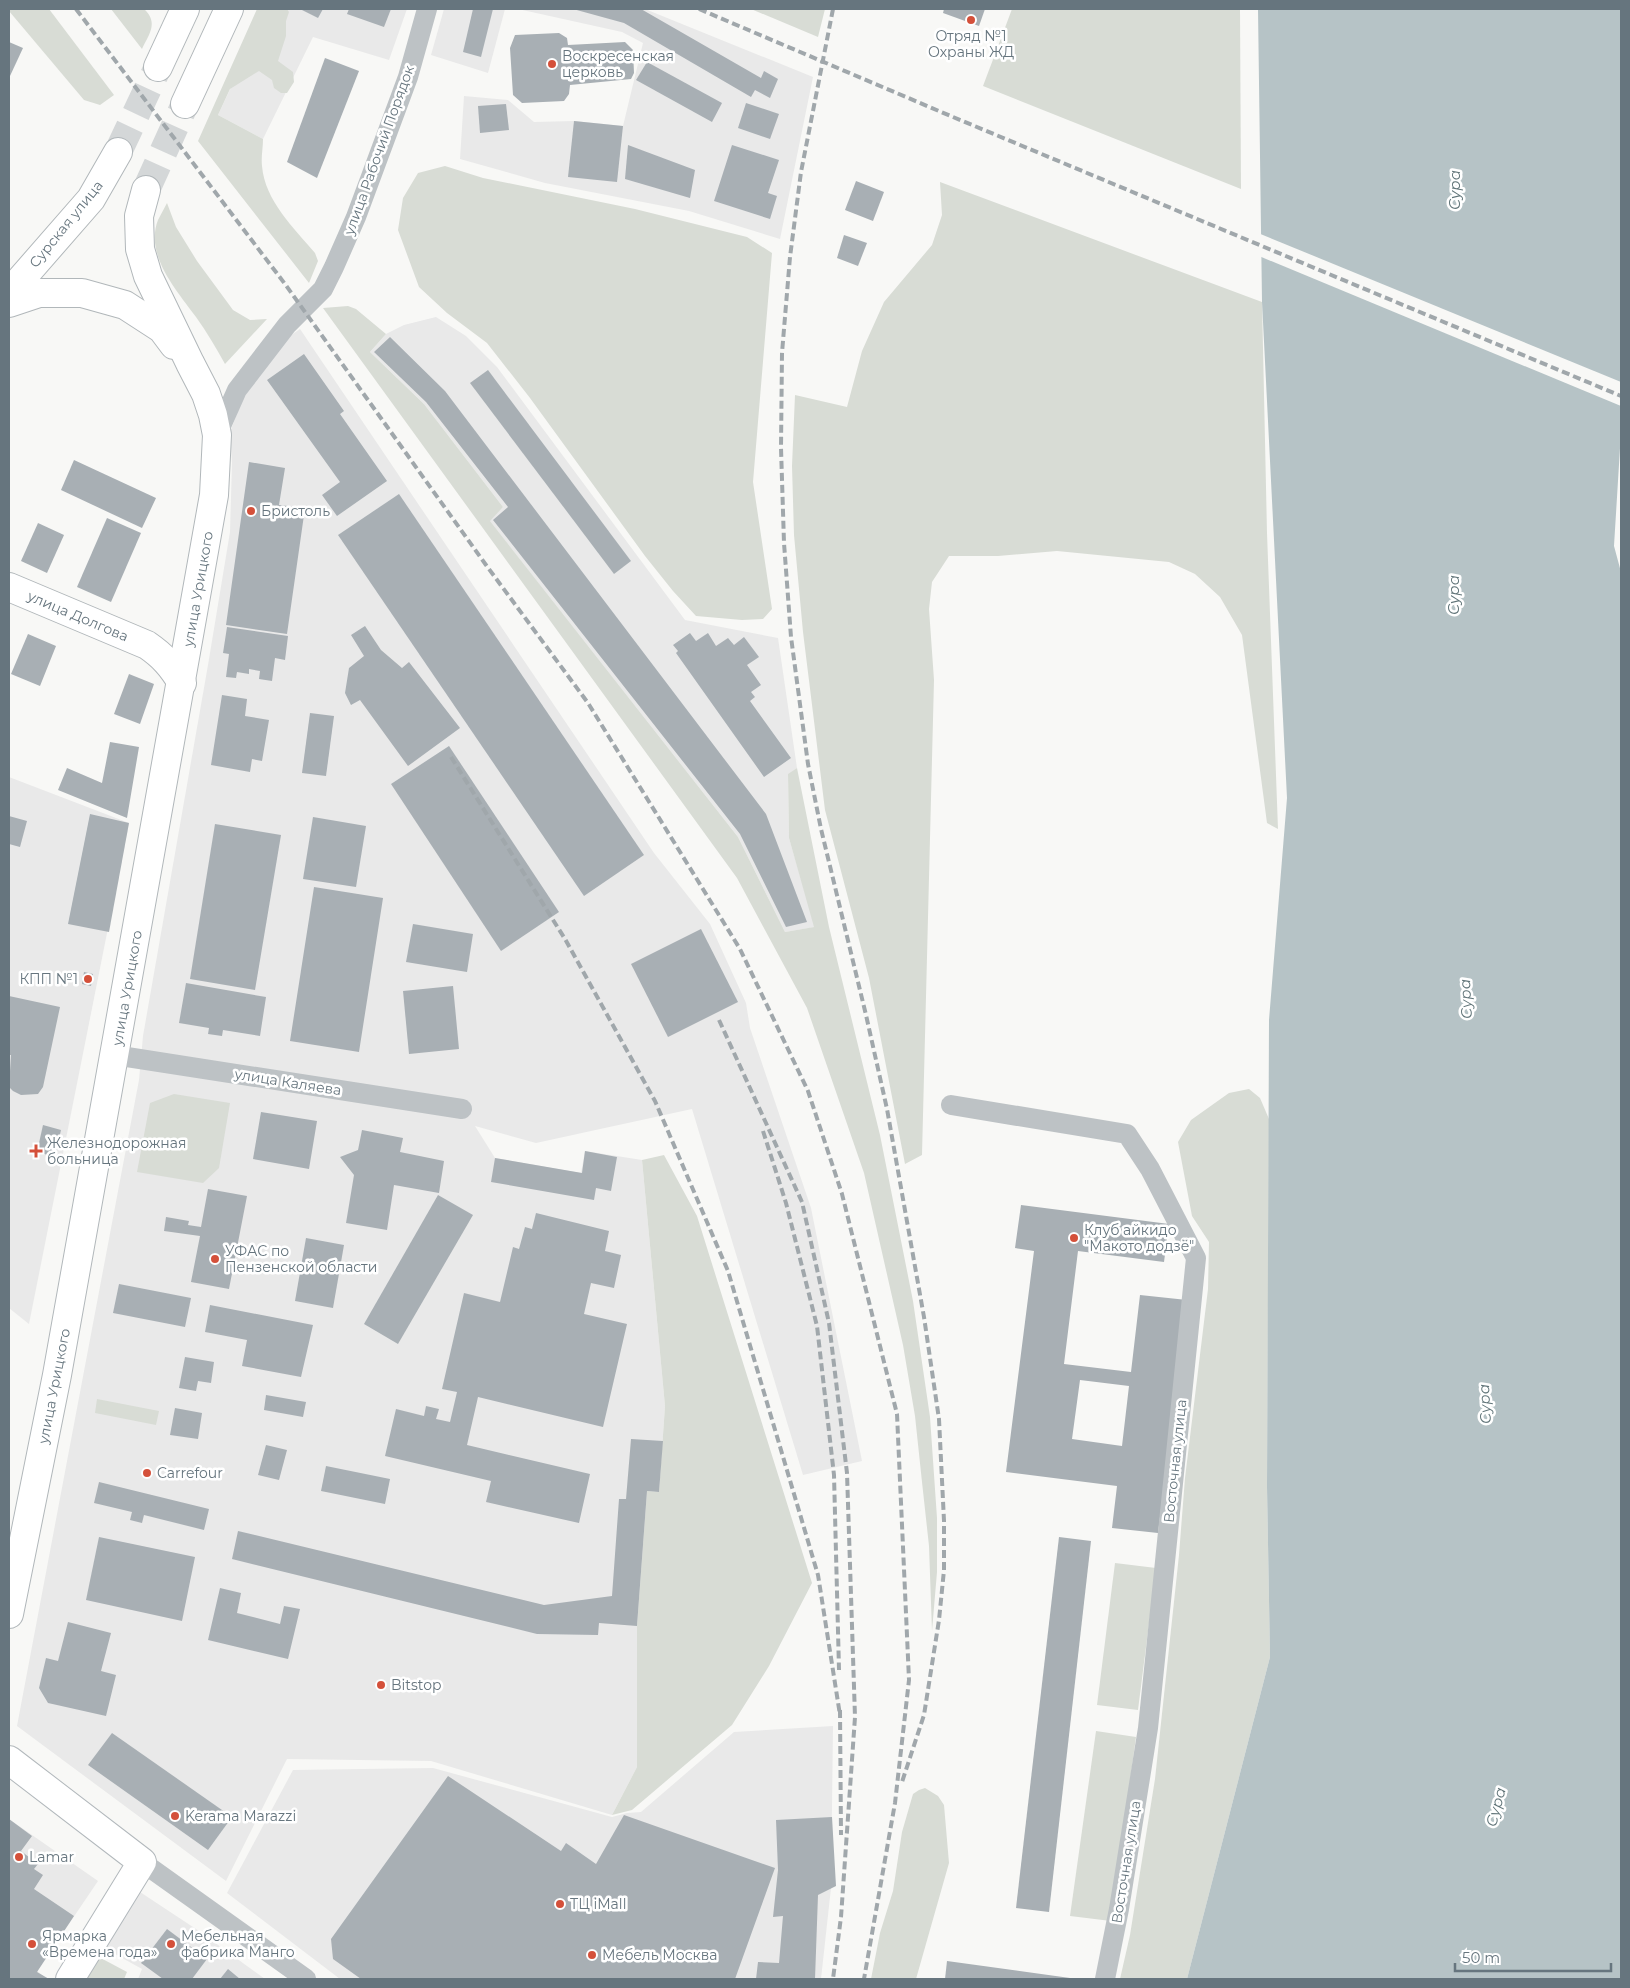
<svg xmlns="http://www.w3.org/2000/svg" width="1630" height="1988" font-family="Montserrat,sans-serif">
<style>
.built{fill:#e9e9e9}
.green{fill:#d8dcd5}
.water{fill:#b6c3c6}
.pier{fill:#f8f8f6}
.building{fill:#a8afb4;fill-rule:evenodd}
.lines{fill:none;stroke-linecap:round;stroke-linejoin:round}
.primary-tunnel{stroke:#d4d7d8;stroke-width:28;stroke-dasharray:28 14;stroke-linecap:butt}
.secondary-casing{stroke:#b2b8bc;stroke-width:30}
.primary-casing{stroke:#b1b7ba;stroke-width:30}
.street{stroke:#bdc2c5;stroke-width:20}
.secondary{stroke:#fff;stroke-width:28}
.primary{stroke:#fff;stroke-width:28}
.rail{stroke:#a0a7ab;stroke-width:4;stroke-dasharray:8 4;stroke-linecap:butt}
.poi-dot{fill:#d4503a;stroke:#fff;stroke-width:2}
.labels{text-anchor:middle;stroke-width:5;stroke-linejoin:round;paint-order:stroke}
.poi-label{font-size:14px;fill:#66757e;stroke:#fff;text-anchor:start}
.street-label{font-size:14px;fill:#66757e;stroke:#fff}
.water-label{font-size:15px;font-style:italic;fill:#607478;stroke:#fff}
</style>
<rect width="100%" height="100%" fill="#f8f8f6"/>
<!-- built -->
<g class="built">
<path d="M 268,9 L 407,9 L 389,60 L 313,37 L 263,139 L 218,115 Z"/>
<path d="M 444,9 L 505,9 L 488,73 L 431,55 Z"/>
<path d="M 518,9 L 645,9 L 813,77 L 780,239 L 689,211 L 545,183 L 460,159 L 464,96 L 508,100 L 534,122 L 574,121 L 623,126 L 643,43 L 622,32 Z"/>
<path d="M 436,317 L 466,336 L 497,367 L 685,620 L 778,638 L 797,768 L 788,775 L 789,838 L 815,927 L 785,932 L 738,837 L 489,520 L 503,507 L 424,404 L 370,352 L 386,334 L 404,325 Z"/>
<path d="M 300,329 L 654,853 L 710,924 L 746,1003 L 750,1028 L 811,1208 L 862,1461 L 803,1475 L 692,1109 L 536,1143 L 475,1126 L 495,1158 L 581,1173 L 585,1151 L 642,1160 L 665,1406 L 659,1492 L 647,1491 L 637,1626 L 637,1767 L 612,1815 L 431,1761 L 287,1759 L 226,1881 L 17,1726 L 139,1080 L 143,1036 L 208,665 L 230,532 L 232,463 L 230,432 L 242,401 L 267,358 L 284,340 Z"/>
<path d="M 9,777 L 129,823 L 29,1324 L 9,1308 Z"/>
<path d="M 833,1726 L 831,1888 L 821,1979 L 340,1979 L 227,1893 L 293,1770 L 433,1768 L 612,1817 L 627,1813 L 641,1812 L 734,1732 Z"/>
<path d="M 9,1819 L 98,1881 L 37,1971 L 47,1979 L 9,1979 Z"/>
<path d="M 140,1892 L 196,1929 L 265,1979 L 138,1979 L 142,1969 L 99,1945 Z"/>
</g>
<!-- green -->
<g class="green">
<path d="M 9,9 L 49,9 L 114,95 L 100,105 L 84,100 L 9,11 Z"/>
<path d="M 111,9 L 144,9 C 159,23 149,34 142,49 Z"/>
<path d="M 257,9 L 287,9 L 289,12 L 286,21 L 286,36 L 278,61 L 293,72 L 294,82 L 287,93 L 281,93 L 274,88 L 272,80 L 259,71 L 230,89 L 218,115 L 263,139 C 263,148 261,157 262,166 C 265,201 294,228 315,253 L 318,261 L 309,283 L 198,141 Z"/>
<path d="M 751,9 L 825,9 L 818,37 Z"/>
<path d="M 1012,9 L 1240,9 L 1241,189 L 983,86 Z"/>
<path d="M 445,166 L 483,178 L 635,209 L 747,237 L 772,253 L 753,482 L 772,609 L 763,619 L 742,620 L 696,616 L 673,591 L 645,556 L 530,398 L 487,343 L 447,313 L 419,287 L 398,230 L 403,198 L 418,173 Z"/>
<path d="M 940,182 L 1262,302 L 1267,533 L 1278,829 L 1267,823 L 1242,635 L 1220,597 L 1195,574 L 1169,562 L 1057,551 L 998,556 L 949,556 L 932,582 L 929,609 L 934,680 L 922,1155 L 905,1164 L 869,978 L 825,810 L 803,632 L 794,535 L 792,466 L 795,395 L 847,407 L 862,351 L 884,302 L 932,245 L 942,215 Z"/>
<path d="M 167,203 L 176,227 L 197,261 L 233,310 L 250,320 L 267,319 L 225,364 C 216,348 207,332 196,317 C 178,292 144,255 158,220 C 161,214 164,209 167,203 Z"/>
<path d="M 348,306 L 356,309 L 386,334 L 370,352 L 424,404 L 503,507 L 490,521 L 738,837 L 785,932 L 814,927 L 789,838 L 788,774 L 797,768 L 829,927 L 880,1135 L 913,1301 L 930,1417 L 937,1518 L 937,1572 L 932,1631 L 929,1546 L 922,1482 L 915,1416 L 903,1345 L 864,1173 L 807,1008 L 737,878 L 323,308 Z"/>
<path d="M 1249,1089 L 1260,1098 L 1269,1119 L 1267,1487 L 1270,1657 L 1187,1979 L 1120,1979 L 1130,1935 L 1155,1779 L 1179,1555 L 1185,1478 L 1208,1289 L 1209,1242 L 1192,1216 L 1178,1142 L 1191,1120 L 1229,1093 Z"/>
<path d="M 174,1094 L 230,1103 L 219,1168 L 203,1183 L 137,1172 L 150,1103 Z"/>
<path d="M 664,1155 L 697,1216 L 812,1583 L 769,1666 L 732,1725 L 632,1810 L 612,1815 L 637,1767 L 637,1626 L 647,1491 L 659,1492 L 665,1406 L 642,1160 Z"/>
<path d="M 97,1399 L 159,1411 L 156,1425 L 95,1413 Z"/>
<path d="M 1115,1563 L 1156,1568 L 1138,1710 L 1097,1705 Z"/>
<path d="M 1096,1731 L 1136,1737 L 1111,1921 L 1070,1916 Z"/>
<path d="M 925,1788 L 938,1796 L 944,1805 L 949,1863 L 916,1979 L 871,1979 L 880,1933 L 893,1891 L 902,1832 L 913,1794 L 919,1790 Z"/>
<path d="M 97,1956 L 127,1972 L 124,1979 L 82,1979 Z"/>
</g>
<!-- water -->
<path class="water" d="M 1258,9 L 1621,9 L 1621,432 L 1614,546 L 1621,572 L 1621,1979 L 1187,1979 L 1270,1657 L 1267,1487 L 1269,1020 L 1287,798 L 1262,302 Z"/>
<!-- pier -->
<path class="pier" d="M 1258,233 L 1621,382 L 1621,406 L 1259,256 Z"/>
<!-- building -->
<g class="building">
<path d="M 300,9 L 323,9 L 318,18 Z"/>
<path d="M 349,9 L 391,9 L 384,27 L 347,14 Z"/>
<path d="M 473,9 L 493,9 L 481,57 L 463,52 Z"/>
<path d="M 573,9 L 641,9 L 761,78 L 764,71 L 778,79 L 770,98 L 755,90 L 751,97 L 624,23 Z"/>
<path d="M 944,9 L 985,9 L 979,26 L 943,13 Z"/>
<path d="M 559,33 L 567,38 L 568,45 L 625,42 L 633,50 L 634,73 L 631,79 L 570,85 L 569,94 L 564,101 L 522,103 L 513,95 L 510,48 L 515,35 Z"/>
<path d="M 9,42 L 23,48 L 10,76 L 9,75 Z"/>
<path d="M 325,58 L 359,71 L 317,178 L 287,162 Z"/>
<path d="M 647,62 L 722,103 L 712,122 L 636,80 Z"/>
<path d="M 746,103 L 779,114 L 770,139 L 738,128 Z"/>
<path d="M 506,104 L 509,130 L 480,133 L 478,106 Z"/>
<path d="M 574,121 L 623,126 L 617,182 L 568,177 Z"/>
<path d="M 628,145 L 695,170 L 690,198 L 625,179 Z"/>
<path d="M 732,145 L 779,160 L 768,193 L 777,196 L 770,219 L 714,201 Z"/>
<path d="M 856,181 L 884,192 L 873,221 L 845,210 Z"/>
<path d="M 844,235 L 867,243 L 858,266 L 837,258 Z"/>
<path d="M 390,337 L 445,391 L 766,814 L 807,922 L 786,927 L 740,834 L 493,520 L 508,507 L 426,402 L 374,352 Z"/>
<path d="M 304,354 L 344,411 L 340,414 L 387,481 L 337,516 L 322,495 L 340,482 L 267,380 Z"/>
<path d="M 488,370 L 631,561 L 614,574 L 470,383 Z"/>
<path d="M 74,460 L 156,498 L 142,528 L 61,490 Z"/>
<path d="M 249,462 L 285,468 L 279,505 L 305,508 L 287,634 L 226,625 Z"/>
<path d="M 399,494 L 644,855 L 584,896 L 338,535 Z"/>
<path d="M 107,518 L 141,533 L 111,602 L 77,587 Z"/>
<path d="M 38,523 L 64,535 L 47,573 L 21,561 Z"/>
<path d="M 365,626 L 381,650 L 402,668 L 409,662 L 460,728 L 408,766 L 360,700 L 351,705 L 345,693 L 349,668 L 364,656 L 351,635 Z"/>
<path d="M 227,627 L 288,636 L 285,660 L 275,658 L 272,681 L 259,679 L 260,671 L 249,669 L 249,674 L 237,672 L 236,678 L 226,677 L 229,654 L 223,653 Z"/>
<path d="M 690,633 L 696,641 L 708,633 L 716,646 L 728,638 L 734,645 L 744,637 L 759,657 L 747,665 L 761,685 L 751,692 L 755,697 L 750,701 L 791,758 L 764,777 L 676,653 L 678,651 L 673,645 Z"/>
<path d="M 28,634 L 56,646 L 40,686 L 11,674 Z"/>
<path d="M 129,674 L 154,684 L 140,724 L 114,714 Z"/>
<path d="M 222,695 L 247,699 L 245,716 L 269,720 L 262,761 L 252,759 L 250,772 L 211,765 Z"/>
<path d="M 310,713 L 334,716 L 326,776 L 302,773 Z"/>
<path d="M 110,742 L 139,747 L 127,818 L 58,790 L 67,768 L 102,783 Z"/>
<path d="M 449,746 L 559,912 L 501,951 L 391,784 Z"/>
<path d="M 90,814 L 129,823 L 109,932 L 68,924 Z"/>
<path d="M 9,816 L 27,821 L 20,847 L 9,844 Z"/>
<path d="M 313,817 L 366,826 L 356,887 L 303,879 Z"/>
<path d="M 215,824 L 281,835 L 255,990 L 190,979 Z"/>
<path d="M 314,887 L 383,898 L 359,1052 L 290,1041 Z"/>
<path d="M 413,924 L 473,934 L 467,972 L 406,962 Z"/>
<path d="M 701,929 L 738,1002 L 668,1037 L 631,964 Z"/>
<path d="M 84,972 L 93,974 L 91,986 L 82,984 Z"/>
<path d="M 186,983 L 266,997 L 260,1036 L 223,1030 L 222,1036 L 208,1034 L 209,1028 L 179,1023 Z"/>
<path d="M 453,986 L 459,1049 L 409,1054 L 403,991 Z"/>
<path d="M 9,996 L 60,1007 L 43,1087 L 38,1094 L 21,1095 L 13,1091 L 9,1087 L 11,1055 L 9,1055 Z"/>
<path d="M 261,1112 L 317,1121 L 309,1169 L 253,1159 Z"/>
<path d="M 43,1125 L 61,1130 L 55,1157 L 37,1152 Z"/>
<path d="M 362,1130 L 403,1138 L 400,1152 L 444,1161 L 439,1193 L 394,1185 L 387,1230 L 346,1223 L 354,1175 L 340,1157 L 358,1150 Z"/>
<path d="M 585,1151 L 617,1157 L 611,1191 L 596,1188 L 594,1200 L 491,1182 L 495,1158 L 582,1173 Z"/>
<path d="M 208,1189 L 247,1196 L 229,1289 L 191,1282 L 200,1236 L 164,1231 L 166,1217 L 189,1221 L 188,1225 L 201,1227 Z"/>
<path d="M 438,1195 L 473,1215 L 398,1344 L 364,1324 Z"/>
<path d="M 1021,1205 L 1169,1224 L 1164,1262 L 1078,1251 L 1064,1364 L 1131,1372 L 1140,1295 L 1187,1300 L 1158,1533 L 1112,1528 L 1117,1486 L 1006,1472 L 1034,1251 L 1015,1248 ZM 1080,1380 L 1129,1386 L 1122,1446 L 1072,1439 Z"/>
<path d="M 536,1213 L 609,1231 L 605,1251 L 621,1255 L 614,1288 L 591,1283 L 584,1314 L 627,1324 L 603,1427 L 478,1397 L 467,1445 L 590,1474 L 579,1523 L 486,1502 L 491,1481 L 385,1456 L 396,1409 L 424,1416 L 426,1406 L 439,1409 L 436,1419 L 450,1422 L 457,1392 L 442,1389 L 464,1293 L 500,1302 L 513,1247 L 519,1249 L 525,1227 L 532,1229 Z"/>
<path d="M 306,1238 L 344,1245 L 333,1308 L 295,1301 Z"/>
<path d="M 119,1284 L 191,1298 L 185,1327 L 113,1313 Z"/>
<path d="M 210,1305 L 313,1325 L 301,1377 L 242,1366 L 247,1340 L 205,1332 Z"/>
<path d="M 185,1357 L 214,1362 L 211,1383 L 198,1381 L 196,1391 L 179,1388 Z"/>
<path d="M 266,1395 L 306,1402 L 303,1417 L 264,1410 Z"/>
<path d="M 175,1408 L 202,1413 L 198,1439 L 170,1435 Z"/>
<path d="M 631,1439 L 663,1441 L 659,1492 L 647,1491 L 637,1626 L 599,1623 L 598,1635 L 537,1634 L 232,1559 L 238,1531 L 544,1605 L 612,1596 L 619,1499 L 626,1499 Z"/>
<path d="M 266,1445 L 287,1450 L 279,1480 L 258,1475 Z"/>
<path d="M 326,1466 L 390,1479 L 385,1504 L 321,1491 Z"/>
<path d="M 99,1482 L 209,1509 L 204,1530 L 144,1515 L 142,1523 L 130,1520 L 132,1512 L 94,1503 Z"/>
<path d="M 99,1537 L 195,1557 L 182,1621 L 86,1600 Z"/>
<path d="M 1059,1537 L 1091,1541 L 1049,1912 L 1016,1908 Z"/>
<path d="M 220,1588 L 241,1593 L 237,1613 L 280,1624 L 284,1606 L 300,1609 L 288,1659 L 208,1640 Z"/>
<path d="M 68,1622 L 111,1633 L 101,1671 L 116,1675 L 106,1716 L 48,1703 L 39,1688 L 46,1658 L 58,1661 Z"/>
<path d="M 112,1733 L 232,1817 L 208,1850 L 88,1765 Z"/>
<path d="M 448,1776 L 561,1851 L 566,1843 L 596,1864 L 624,1815 L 775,1868 L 735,1979 L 474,1979 L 472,1978 L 471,1979 L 361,1979 L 333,1959 L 331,1939 Z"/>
<path d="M 832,1817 L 836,1886 L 818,1895 L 815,1979 L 756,1979 L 758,1962 L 779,1963 L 783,1916 L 773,1917 L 778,1870 L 776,1820 Z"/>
<path d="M 9,1819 L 32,1836 L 21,1851 L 38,1864 L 34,1869 L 43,1875 L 34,1889 L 74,1916 L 37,1972 L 49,1979 L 9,1979 Z"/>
<path d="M 167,1929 L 207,1959 L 192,1979 L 163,1979 L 141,1963 Z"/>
<path d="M 947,1961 L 1070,1978 L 1070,1979 L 945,1979 Z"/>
<path d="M 228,1969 L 240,1979 L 220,1979 Z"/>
</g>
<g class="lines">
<!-- primary-tunnel -->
<g class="primary-tunnel">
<path d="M 118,152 L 158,67"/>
<path d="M 146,190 L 185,104"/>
</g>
<defs>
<path id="secondary" d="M 9,1760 L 142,1862 L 70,1979"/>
<g id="primary">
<path d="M 158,67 L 185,9"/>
<path d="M 185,104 L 229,9"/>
<path d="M 9,293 L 91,199 L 118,152"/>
<path d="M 9,303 L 39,293 L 82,293 L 125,305 L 162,329 L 174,345"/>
<path d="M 9,587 L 147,645 C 163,656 172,666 182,683"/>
<path d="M 9,1614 L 57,1375 L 214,495 L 217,435 L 213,415 L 206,394 L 190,363 L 148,276 L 140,249 L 139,216 L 146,190"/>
</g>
</defs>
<!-- secondary casing -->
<use href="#secondary" class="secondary-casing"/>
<!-- primary casing -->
<use href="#primary" class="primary-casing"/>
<!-- street -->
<g class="street">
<path d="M 217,435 L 237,390 L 287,325 L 323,289 L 334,267 L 356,217 L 408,77 L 427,9"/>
<path d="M 114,1055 L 462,1109"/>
<path d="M 951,1105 L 1127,1134 L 1150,1169 L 1196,1258 L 1148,1728 L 1119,1909 L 1105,1979"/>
<path d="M 142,1862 L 306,1979"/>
</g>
<!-- secondary -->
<use href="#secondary" class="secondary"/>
<!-- primary -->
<use href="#primary" class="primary"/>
<!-- rail -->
<g class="rail">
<path d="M 76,9 L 285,284 L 486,565 L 588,703 L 740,949 L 808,1091 L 842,1194 L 897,1414 L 909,1680 L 895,1803 L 864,1979"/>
<path d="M 699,9 L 953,117 L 1621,396"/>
<path d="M 833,9 L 801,172 L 790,257 L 782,353 L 781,448 L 784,543 L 791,637 L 808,764 L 821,829 L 866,1015 L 887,1109 L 924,1317 L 939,1419 L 944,1521 L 944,1570 L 939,1620 L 924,1715 L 902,1782"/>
<path d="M 451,757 L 565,939 L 655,1101 L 728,1271 L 818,1575 L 840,1715"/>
<path d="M 719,1020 L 802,1202 L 829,1323 L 847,1473 L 855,1717 L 841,1917 L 833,1979"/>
<path d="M 763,1131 L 786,1203 L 817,1326 L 834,1475 L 839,1670"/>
<path d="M 840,1710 L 841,1835"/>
</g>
</g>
<!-- markers -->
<g class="poi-dot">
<circle cx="971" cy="20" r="5"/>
<circle cx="552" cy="64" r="5"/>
<circle cx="251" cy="511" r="5"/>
<circle cx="88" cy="979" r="5"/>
<path d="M33.5 1143.5h5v5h5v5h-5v5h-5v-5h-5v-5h5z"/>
<circle cx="1074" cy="1238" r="5"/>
<circle cx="215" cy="1259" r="5"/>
<circle cx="147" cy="1473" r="5"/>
<circle cx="381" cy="1685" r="5"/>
<circle cx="175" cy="1816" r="5"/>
<circle cx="19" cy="1857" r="5"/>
<circle cx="560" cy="1904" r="5"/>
<circle cx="32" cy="1944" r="5"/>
<circle cx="171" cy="1944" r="5"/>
<circle cx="592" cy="1955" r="5"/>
</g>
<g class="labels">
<!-- poi labels -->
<g class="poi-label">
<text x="971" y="41" text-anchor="middle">Отряд №1<tspan x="971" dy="16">Охраны ЖД</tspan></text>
<text x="562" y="61">Воскресенская<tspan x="562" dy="16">церковь</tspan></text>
<text x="261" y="516">Бристоль</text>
<text x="78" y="984" text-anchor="end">КПП №1</text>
<text x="47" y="1148">Железнодорожная<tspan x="47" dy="16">больница</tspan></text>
<text x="1084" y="1235">Клуб айкидо<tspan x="1084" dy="16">"Макото додзё"</tspan></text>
<text x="225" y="1256">УФАС по<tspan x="225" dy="16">Пензенской области</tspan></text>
<text x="157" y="1478">Carrefour</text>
<text x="391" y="1690">Bitstop</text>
<text x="185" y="1821">Kerama Marazzi</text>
<text x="29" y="1862">Lamar</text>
<text x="570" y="1909">ТЦ iMall</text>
<text x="42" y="1941">Ярмарка<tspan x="42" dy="16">«Времена года»</tspan></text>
<text x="181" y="1941">Мебельная<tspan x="181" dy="16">фабрика Манго</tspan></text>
<text x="602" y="1960">Мебель Москва</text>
</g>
<!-- street labels -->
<g class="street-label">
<text transform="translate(379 150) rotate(-70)" y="5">улица Рабочий Порядок</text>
<text transform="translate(66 224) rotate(-51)" y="5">Сурская улица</text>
<text transform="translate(198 589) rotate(-80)" y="5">улица Урицкого</text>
<text transform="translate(78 616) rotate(23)" y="5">улица Долгова</text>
<text transform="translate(127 988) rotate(-80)" y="5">улица Урицкого</text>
<text transform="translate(288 1082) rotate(9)" y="5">улица Каляева</text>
<text transform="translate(54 1386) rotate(-79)" y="5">улица Урицкого</text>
<text transform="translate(1175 1461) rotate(-84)" y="5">Восточная улица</text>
<text transform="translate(1126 1862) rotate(-81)" y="5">Восточная улица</text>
</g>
<!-- water labels -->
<g class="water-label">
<text transform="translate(1455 190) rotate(-90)" y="5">Сура</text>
<text transform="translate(1454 595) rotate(-90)" y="5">Сура</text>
<text transform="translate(1466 999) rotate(-93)" y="5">Сура</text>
<text transform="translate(1485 1404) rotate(-93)" y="5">Сура</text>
<text transform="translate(1496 1807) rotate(-75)" y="5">Сура</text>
</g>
</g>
<!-- border -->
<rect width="1630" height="1988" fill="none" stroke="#66757e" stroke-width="20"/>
<!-- scale -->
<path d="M1455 1963v8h156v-8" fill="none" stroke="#66757e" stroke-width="2.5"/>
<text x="1462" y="1963" font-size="15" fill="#66757e" stroke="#ffffff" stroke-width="4" paint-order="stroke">50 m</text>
</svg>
